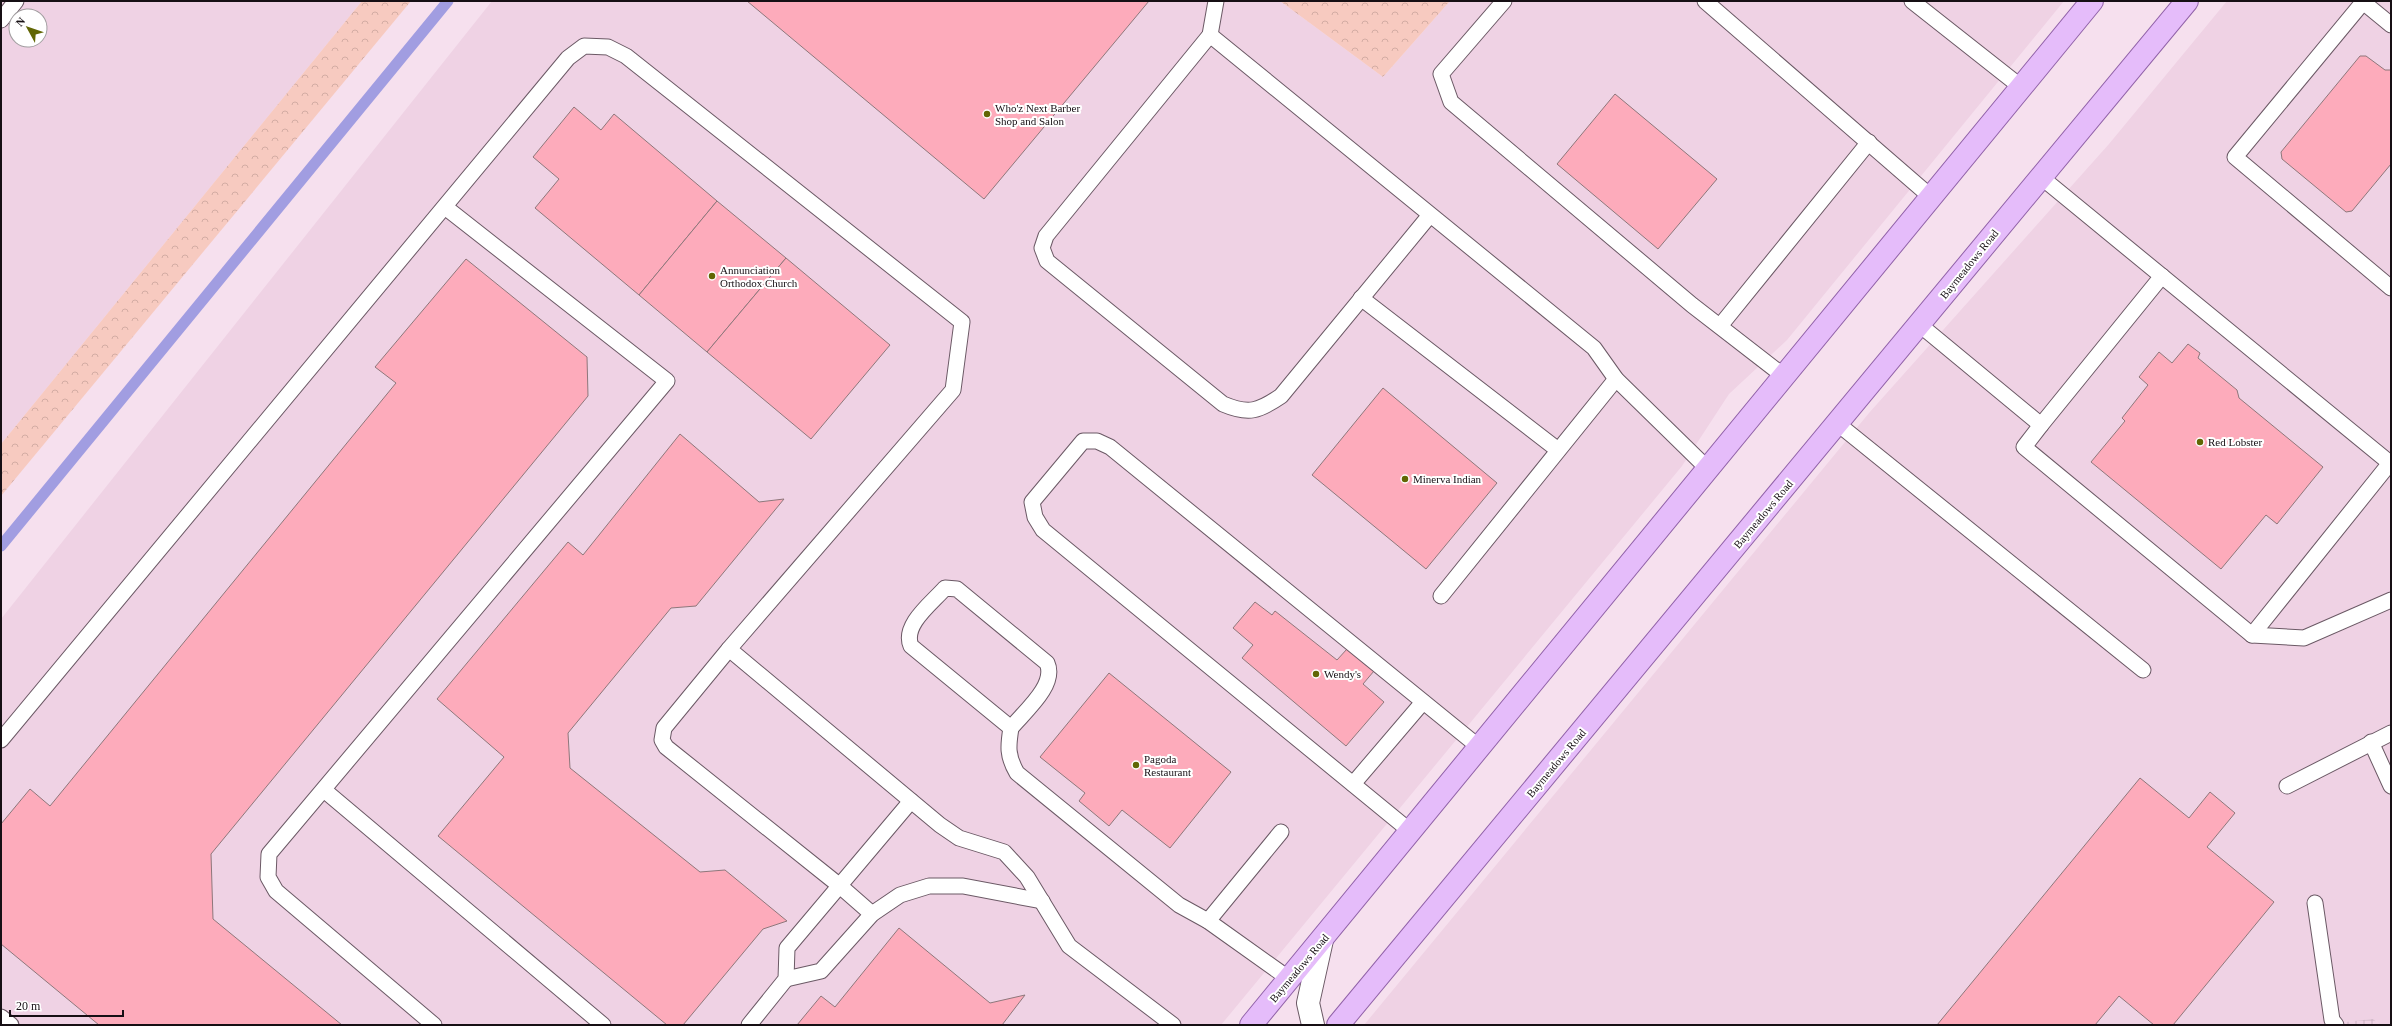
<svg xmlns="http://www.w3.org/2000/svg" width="2392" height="1026" font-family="Georgia,serif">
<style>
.built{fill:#efd2e4;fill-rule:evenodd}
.industrial{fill:url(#industrial-grid)}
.forest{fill:url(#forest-crowns)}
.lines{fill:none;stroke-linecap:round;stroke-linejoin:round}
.stream{stroke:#a19de1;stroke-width:11}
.building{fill:#fdabbb;stroke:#8e777b}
.lane-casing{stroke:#6b5965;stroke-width:17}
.secondary-casing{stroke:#6b5965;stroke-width:24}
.primary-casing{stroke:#9162a8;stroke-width:24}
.lane{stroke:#fff;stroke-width:15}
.secondary{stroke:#fff;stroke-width:22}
.primary{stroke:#e5bcfa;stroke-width:22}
.poi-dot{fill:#616604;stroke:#fff;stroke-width:1.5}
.labels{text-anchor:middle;stroke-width:4;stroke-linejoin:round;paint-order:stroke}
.poi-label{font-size:11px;fill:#160f14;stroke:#fff;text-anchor:start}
.street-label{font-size:11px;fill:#160f14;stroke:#fff}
</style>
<defs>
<pattern id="industrial-grid" width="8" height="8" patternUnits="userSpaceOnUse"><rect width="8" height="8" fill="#efd2e4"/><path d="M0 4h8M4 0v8" fill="none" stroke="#ccb3c3"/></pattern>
<pattern id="forest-crowns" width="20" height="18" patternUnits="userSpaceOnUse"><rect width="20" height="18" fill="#f7cac0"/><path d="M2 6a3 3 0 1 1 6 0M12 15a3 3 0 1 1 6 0" fill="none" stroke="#d3aca4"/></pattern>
</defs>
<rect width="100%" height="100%" fill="#f6e0ee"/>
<!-- built -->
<g class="built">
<path d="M 1,1 L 362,1 L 1,444 ZM 16,16 L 40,16 L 40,40 L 16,40 Z"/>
<path d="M 492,1 L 1280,1 L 1383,77 L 1450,1 L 2064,1 L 1787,340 L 1729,394 L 1682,466 L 1221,1025 L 1,1025 L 1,619 Z"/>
<path d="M 2227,1 L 2391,1 L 2391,1025 L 2381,1025 L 2373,1019 L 2316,1025 L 1364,1025 L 1869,413 L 2109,144 Z"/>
</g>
<!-- industrial -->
<path class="industrial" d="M 2373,1019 L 2381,1025 L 2316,1025 Z"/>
<!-- forest -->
<g class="forest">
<path d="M 362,1 L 411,1 L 1,496 L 1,444 Z"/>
<path d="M 1280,1 L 1450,1 L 1383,77 Z"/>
</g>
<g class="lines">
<!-- stream -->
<path class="stream" d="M 1,546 L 448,1"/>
</g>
<!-- building -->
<g class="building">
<path d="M 747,1 L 1149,1 L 984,199 Z"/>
<path d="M 2360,56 L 2366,56 L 2385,70 L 2391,70 L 2391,164 L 2352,211 L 2346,212 L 2282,159 L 2281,152 Z"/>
<path d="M 1615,94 L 1717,179 L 1658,249 L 1557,164 Z"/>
<path d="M 574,107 L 601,130 L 614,114 L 717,201 L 639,295 L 535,208 L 559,179 L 533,157 Z"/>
<path d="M 717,201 L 786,258 L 707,352 L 639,295 Z"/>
<path d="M 786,258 L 890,345 L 811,439 L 707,352 Z"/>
<path d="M 466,259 L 587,357 L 588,396 L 211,854 L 213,919 L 342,1025 L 99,1025 L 1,944 L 1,824 L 30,789 L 50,806 L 396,383 L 375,367 Z"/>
<path d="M 2188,344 L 2200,353 L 2198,358 L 2237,390 L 2239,398 L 2323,467 L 2277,524 L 2266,515 L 2221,569 L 2091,462 L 2125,421 L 2122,418 L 2148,385 L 2139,377 L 2159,352 L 2172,363 Z"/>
<path d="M 1383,388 L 1497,483 L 1426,569 L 1312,475 Z"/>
<path d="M 680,434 L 759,502 L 784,499 L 696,606 L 671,608 L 568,733 L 570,768 L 700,872 L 725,870 L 787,921 L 763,929 L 683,1025 L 667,1025 L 438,836 L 504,757 L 437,699 L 568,542 L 583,555 Z"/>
<path d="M 1255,602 L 1272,615 L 1275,611 L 1337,660 L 1347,649 L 1374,671 L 1363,684 L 1384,702 L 1346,746 L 1242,658 L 1253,645 L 1233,628 Z"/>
<path d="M 1109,673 L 1231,772 L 1170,848 L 1122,810 L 1109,826 L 1079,801 L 1085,793 L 1040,757 Z"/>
<path d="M 2140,778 L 2189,818 L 2210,792 L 2235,813 L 2207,847 L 2274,902 L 2173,1025 L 2154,1025 L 2119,996 L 2095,1025 L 1937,1025 Z"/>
<path d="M 899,928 L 990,1003 L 1025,995 L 1002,1025 L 797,1025 L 821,996 L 835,1007 Z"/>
</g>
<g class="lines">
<defs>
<g id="lane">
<path d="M 1504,1 L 1441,74 L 1451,102 L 1692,305 L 1785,377"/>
<path d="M 1705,1 L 1931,197"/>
<path d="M 1912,1 L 2021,87"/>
<path d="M 2364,1 L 2235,157 L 2391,288"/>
<path d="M 2363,2 L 2391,25"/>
<path d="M 1,20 L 16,1"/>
<path d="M 1210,35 L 1216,1"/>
<path d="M 2041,177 L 2391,464"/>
<path d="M 1430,215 L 1281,396 C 1259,411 1249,415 1223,404 L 1047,261 L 1042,248 L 1046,236 L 1210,35 L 1594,348 L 1616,379 L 1708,469"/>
<path d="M 1361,298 L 1558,450"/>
<path d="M 1920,325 L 2041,425 L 2024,447 L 2252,635 L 2304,638 L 2391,600"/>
<path d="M 1720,326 L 1869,142"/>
<path d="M 1838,424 L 2143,670"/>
<path d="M 2041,425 L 2162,276"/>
<path d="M 1441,596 L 1616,379"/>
<path d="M 2252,635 L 2390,463"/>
<path d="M 729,649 L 664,728 L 662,740 L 666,747 L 840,886 L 872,914"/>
<path d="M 1011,728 C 1024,712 1057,685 1047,663 L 957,589 L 945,588 C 932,603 902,625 911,646 L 1011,728 C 1008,746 1007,756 1017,773 L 1179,905 L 1208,921 L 1288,978"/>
<path d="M 1,740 L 568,58 L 584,46 L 608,47 L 626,56 L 962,322 L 953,390 L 729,649 L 940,825 L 959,838 L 1004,852 L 1027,877 L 1069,946 L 1173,1025"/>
<path d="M 2371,742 L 2391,786"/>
<path d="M 1353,784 L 1423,702"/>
<path d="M 2287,786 L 2391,733"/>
<path d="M 324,790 L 603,1025"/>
<path d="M 1410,831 L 1043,530 L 1035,517 L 1032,502 L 1083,441 L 1097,441 L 1110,447 L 1479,747"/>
<path d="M 2315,903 L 2332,1020 L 2336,1025"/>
<path d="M 1208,921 L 1281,832"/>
<path d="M 786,979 L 821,971 L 872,914 L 900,895 L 929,886 L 963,886 L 1042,901"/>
<path d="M 1,1017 L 11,1025"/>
<path d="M 434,1025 L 276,891 L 268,877 L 269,854 L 667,381 L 445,207"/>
<path d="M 749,1025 L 786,979 L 787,948 L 911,801"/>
</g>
<path id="secondary" d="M 1313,1025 L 1308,1003 L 1322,940"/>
<g id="primary">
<path d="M 1251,1025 L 2092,1"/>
<path d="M 1338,1025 L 2187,1"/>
</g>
</defs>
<!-- lane casing -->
<use href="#lane" class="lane-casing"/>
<!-- secondary casing -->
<use href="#secondary" class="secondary-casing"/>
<!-- primary casing -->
<use href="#primary" class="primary-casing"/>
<!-- lane -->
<use href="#lane" class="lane"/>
<!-- secondary -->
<use href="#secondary" class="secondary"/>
<!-- primary -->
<use href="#primary" class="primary"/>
</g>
<!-- markers -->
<g class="poi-dot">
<circle cx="987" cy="114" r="4"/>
<circle cx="712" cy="276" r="4"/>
<circle cx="2200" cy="442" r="4"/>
<circle cx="1405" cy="479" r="4"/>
<circle cx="1316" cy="674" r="4"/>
<circle cx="1136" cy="765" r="4"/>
</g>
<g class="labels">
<!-- poi labels -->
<g class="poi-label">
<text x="995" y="112">Who'z Next Barber<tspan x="995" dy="13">Shop and Salon</tspan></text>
<text x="720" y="274">Annunciation<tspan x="720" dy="13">Orthodox Church</tspan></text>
<text x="2208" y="446">Red Lobster</text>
<text x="1413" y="483">Minerva Indian</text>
<text x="1324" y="678">Wendy's</text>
<text x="1144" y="763">Pagoda<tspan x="1144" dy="13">Restaurant</tspan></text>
</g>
<!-- street labels -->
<g class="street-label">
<text transform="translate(1969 264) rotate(-51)" y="4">Baymeadows Road</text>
<text transform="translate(1763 514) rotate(-50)" y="4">Baymeadows Road</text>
<text transform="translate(1556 763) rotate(-50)" y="4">Baymeadows Road</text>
<text transform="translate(1299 968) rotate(-50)" y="4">Baymeadows Road</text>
</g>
</g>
<!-- border -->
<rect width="2392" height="1026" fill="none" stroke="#160f14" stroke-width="4"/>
<!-- north arrow -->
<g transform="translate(28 28) rotate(310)"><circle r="19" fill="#ffffff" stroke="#a29fa1"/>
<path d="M0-3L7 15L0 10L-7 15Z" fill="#616604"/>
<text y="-6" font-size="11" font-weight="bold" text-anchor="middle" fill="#160f14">N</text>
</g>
<!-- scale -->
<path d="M10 1010v6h113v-6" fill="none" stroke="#160f14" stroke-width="2"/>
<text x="16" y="1010" font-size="12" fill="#160f14" stroke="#ffffff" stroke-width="3" paint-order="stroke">20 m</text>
</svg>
